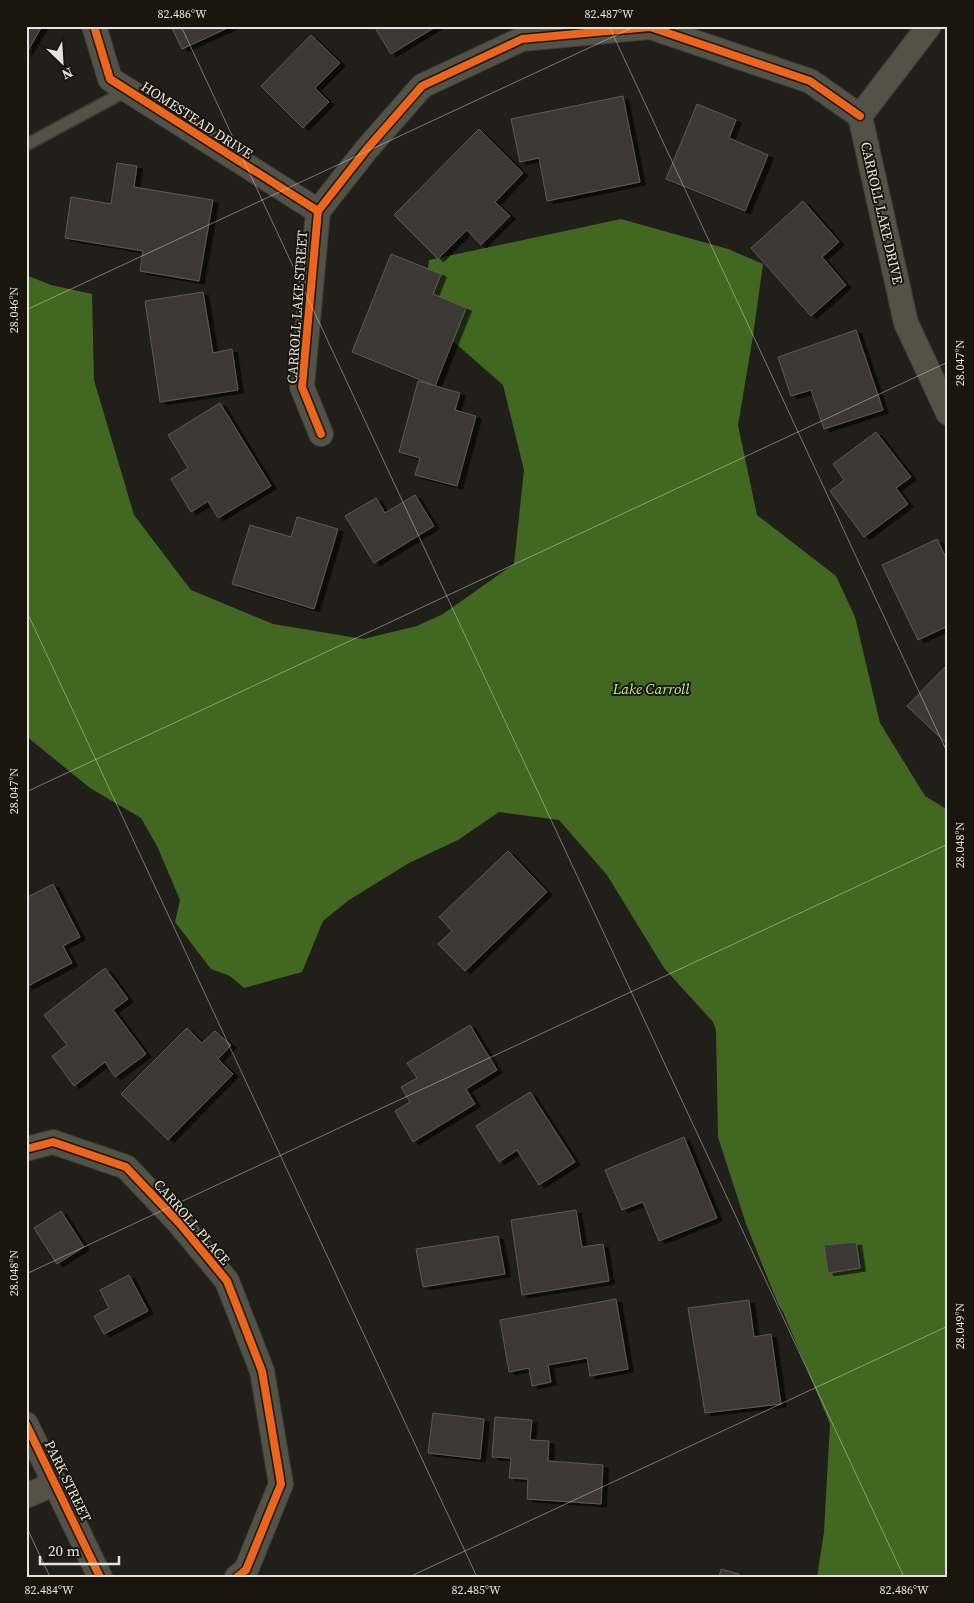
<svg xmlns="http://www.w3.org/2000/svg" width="974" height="1603" font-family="'Source Serif 4',serif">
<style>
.water{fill:#416721}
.building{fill:#3c3936;stroke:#5c5a57;filter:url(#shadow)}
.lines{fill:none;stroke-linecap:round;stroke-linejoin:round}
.lane-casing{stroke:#3b3a36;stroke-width:14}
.street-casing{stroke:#3b3a36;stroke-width:26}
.lane{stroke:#525247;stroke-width:11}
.street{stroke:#525247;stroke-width:24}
.cycleway-casing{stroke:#1a160e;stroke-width:11}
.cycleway{stroke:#eb651d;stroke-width:8}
.ticks{fill:none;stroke:#e5e3dd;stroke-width:1;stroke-opacity:0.45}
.labels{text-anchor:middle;stroke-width:4;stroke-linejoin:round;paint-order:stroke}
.street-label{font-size:14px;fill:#e5e3dd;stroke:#1a160e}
.water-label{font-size:15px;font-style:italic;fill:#b4f18c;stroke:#1a160e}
.neatline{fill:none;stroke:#e5e3dd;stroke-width:2}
.ticks-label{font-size:12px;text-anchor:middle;fill:#e5e3dd}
</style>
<defs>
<filter id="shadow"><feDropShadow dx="5.5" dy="3" stdDeviation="0" flood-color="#0009"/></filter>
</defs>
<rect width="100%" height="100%" fill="#201f1a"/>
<!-- water -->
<path class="water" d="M 621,219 L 728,249 L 763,264 L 753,336 L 738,425 L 757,515 L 836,576 L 855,617 L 880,723 L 925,796 L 948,810 L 948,1577 L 817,1577 L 824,1532 L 830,1424 L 783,1312 L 778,1304 L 746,1224 L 718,1137 L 716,1030 L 713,1022 L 664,968 L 607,875 L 559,820 L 499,812 L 458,840 L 409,863 L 349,900 L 323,921 L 302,972 L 244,988 L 230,976 L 211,969 L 175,922 L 180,900 L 157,846 L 141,818 L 90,788 L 26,736 L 26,275 L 51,285 L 92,294 L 94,380 L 134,515 L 191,590 L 273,624 L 363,639 L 417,626 L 443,614 L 514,564 L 524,470 L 503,385 L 422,314 L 429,260 Z"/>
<!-- building -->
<g class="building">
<path d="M 26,26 L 42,26 L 26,54 Z"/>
<path d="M 171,26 L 232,26 L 182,49 Z"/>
<path d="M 374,26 L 437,26 L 391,54 Z"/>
<path d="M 311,35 L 340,63 L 315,88 L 329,102 L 303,128 L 261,86 Z"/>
<path d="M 623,96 L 640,182 L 547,201 L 539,158 L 520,162 L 511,119 Z"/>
<path d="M 697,104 L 736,120 L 729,138 L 768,155 L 745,211 L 666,179 Z"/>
<path d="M 479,129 L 523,173 L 495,202 L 510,216 L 481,245 L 467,230 L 438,259 L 394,215 Z"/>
<path d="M 117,163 L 137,166 L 134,187 L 213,200 L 199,281 L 140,271 L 143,251 L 65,238 L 71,197 L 111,204 Z"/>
<path d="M 803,201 L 839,242 L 822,257 L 846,285 L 811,316 L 751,248 Z"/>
<path d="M 391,254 L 441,274 L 433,294 L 466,308 L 435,386 L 352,352 Z"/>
<path d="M 203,292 L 213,353 L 232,349 L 238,390 L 160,402 L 145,301 Z"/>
<path d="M 856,330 L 883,410 L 824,429 L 811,390 L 791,396 L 778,357 Z"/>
<path d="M 418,381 L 460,393 L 455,410 L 476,416 L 457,486 L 415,475 L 420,458 L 399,452 Z"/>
<path d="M 220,403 L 271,486 L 218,518 L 208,501 L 191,512 L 171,479 L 188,468 L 168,435 Z"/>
<path d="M 876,432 L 911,477 L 896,488 L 908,504 L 864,537 L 830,491 L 844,480 L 833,464 Z"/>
<path d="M 415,495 L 434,526 L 374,563 L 345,516 L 376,498 L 385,513 Z"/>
<path d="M 297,517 L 338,529 L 314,609 L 232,584 L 250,525 L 291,537 Z"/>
<path d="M 937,539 L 948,562 L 948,626 L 918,640 L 882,565 Z"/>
<path d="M 948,664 L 948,745 L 907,706 Z"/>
<path d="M 508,851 L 547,892 L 465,971 L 438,944 L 452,931 L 439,917 Z"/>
<path d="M 53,884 L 80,937 L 63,946 L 72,963 L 26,987 L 26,898 Z"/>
<path d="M 105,968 L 128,999 L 113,1010 L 146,1054 L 115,1077 L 105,1062 L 74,1086 L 52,1056 L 67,1045 L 44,1015 Z"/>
<path d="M 470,1025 L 497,1070 L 466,1089 L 475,1104 L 413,1142 L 395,1111 L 410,1102 L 401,1087 L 417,1078 L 407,1063 Z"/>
<path d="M 187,1028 L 202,1043 L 215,1031 L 231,1045 L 218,1059 L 233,1074 L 168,1140 L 121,1094 Z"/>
<path d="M 530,1092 L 575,1162 L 539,1185 L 517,1150 L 499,1162 L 476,1126 Z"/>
<path d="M 684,1137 L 717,1218 L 659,1241 L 643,1202 L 622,1210 L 605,1170 Z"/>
<path d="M 576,1210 L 582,1247 L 603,1244 L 609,1281 L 522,1295 L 511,1220 Z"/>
<path d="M 61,1211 L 84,1247 L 57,1264 L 34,1228 Z"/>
<path d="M 498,1236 L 505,1274 L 423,1287 L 416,1249 Z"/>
<path d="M 856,1242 L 860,1268 L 828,1273 L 824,1245 Z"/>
<path d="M 129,1275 L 148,1311 L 104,1334 L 94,1316 L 109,1308 L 100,1290 Z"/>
<path d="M 616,1299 L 628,1369 L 590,1376 L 587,1358 L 548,1365 L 551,1382 L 532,1386 L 529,1368 L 509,1372 L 500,1320 Z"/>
<path d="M 749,1300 L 754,1337 L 771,1334 L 781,1404 L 705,1413 L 688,1308 Z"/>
<path d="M 433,1413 L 484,1419 L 480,1459 L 428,1453 Z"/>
<path d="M 495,1417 L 532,1420 L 530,1440 L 549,1441 L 548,1461 L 603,1465 L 601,1504 L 527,1499 L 528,1479 L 509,1478 L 511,1458 L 492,1457 Z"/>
<path d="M 721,1569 L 739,1574 L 739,1577 L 719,1577 Z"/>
</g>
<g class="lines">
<defs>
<path id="lane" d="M 26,145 L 128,90"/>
<g id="street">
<path d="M 94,26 L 110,79 L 318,211"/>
<path d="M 929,26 L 860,116 L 906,323 L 948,413"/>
<path d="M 321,434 L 302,387 L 318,211 L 366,150 L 422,86 L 522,39 L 650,27 L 810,81 L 860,116"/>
<path d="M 26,1149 L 53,1142 L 126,1167 L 180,1224 L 227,1281 L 262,1371 L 281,1484 L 246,1570 L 237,1577"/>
<path d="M 26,1424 L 100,1577"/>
<path d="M 26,1496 L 56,1483"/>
</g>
</defs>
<!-- lane casing -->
<use href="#lane" class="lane-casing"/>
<!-- street casing -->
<use href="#street" class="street-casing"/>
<!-- lane -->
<use href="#lane" class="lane"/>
<!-- street -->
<use href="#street" class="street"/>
<defs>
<g id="cycleway">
<path d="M 94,26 L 110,79 L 318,211"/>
<path d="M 321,434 L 302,387 L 318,211 L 366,150 L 422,86 L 522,39 L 650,27 L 810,81 L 860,116"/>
<path d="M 26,1149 L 53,1142 L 126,1167 L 180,1224 L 227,1281 L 262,1371 L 281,1484 L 246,1570 L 237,1577"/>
<path d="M 26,1424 L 100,1577"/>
</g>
</defs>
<!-- cycleway casing -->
<use href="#cycleway" class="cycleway-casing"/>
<!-- cycleway -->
<use href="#cycleway" class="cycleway"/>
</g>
<!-- ticks -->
<path class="ticks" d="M 181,26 L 904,1577M 609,26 L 948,754M 26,310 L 636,26M 26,610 L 477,1577M 26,792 L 948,362M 26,1274 L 948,844M 26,1526 L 50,1577M 409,1577 L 948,1326"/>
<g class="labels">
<!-- street labels -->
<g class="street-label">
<text transform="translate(197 120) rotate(33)" y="5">HOMESTEAD DRIVE</text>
<text transform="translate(882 213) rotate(77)" y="5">CARROLL LAKE DRIVE</text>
<text transform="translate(297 307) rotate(-86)" y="5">CARROLL LAKE STREET</text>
<text transform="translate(192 1222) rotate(49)" y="5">CARROLL PLACE</text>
<text transform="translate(68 1481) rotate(64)" y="5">PARK STREET</text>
</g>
<!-- water labels -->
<g class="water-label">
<text x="651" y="694">Lake Carroll</text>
</g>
</g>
<!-- border -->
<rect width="974" height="1603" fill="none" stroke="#1a160e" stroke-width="55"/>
<!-- north arrow -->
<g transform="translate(62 62) rotate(155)" stroke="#1a160e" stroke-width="4" paint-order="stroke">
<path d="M0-4L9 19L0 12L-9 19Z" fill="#e5e3dd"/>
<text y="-8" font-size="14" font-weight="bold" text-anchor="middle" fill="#e5e3dd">N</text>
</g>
<!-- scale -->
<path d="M40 1556v8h79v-8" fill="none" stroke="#e5e3dd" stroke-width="2.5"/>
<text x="48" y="1556" font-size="15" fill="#e5e3dd" stroke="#1a160e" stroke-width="4" paint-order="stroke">20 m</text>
<rect x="28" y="28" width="918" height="1548" class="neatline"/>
<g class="ticks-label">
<text x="182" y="18">82.486°W</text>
<text x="609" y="18">82.487°W</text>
<text transform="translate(14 310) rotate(-90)" y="4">28.046°N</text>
<text transform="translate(960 363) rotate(-90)" y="4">28.047°N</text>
<text transform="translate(14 791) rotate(-90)" y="4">28.047°N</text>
<text transform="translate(960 845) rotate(-90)" y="4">28.048°N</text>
<text transform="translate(14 1273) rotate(-90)" y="4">28.048°N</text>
<text transform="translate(960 1326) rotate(-90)" y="4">28.049°N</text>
<text x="49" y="1594">82.484°W</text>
<text x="476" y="1594">82.485°W</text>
<text x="904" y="1594">82.486°W</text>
</g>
</svg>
